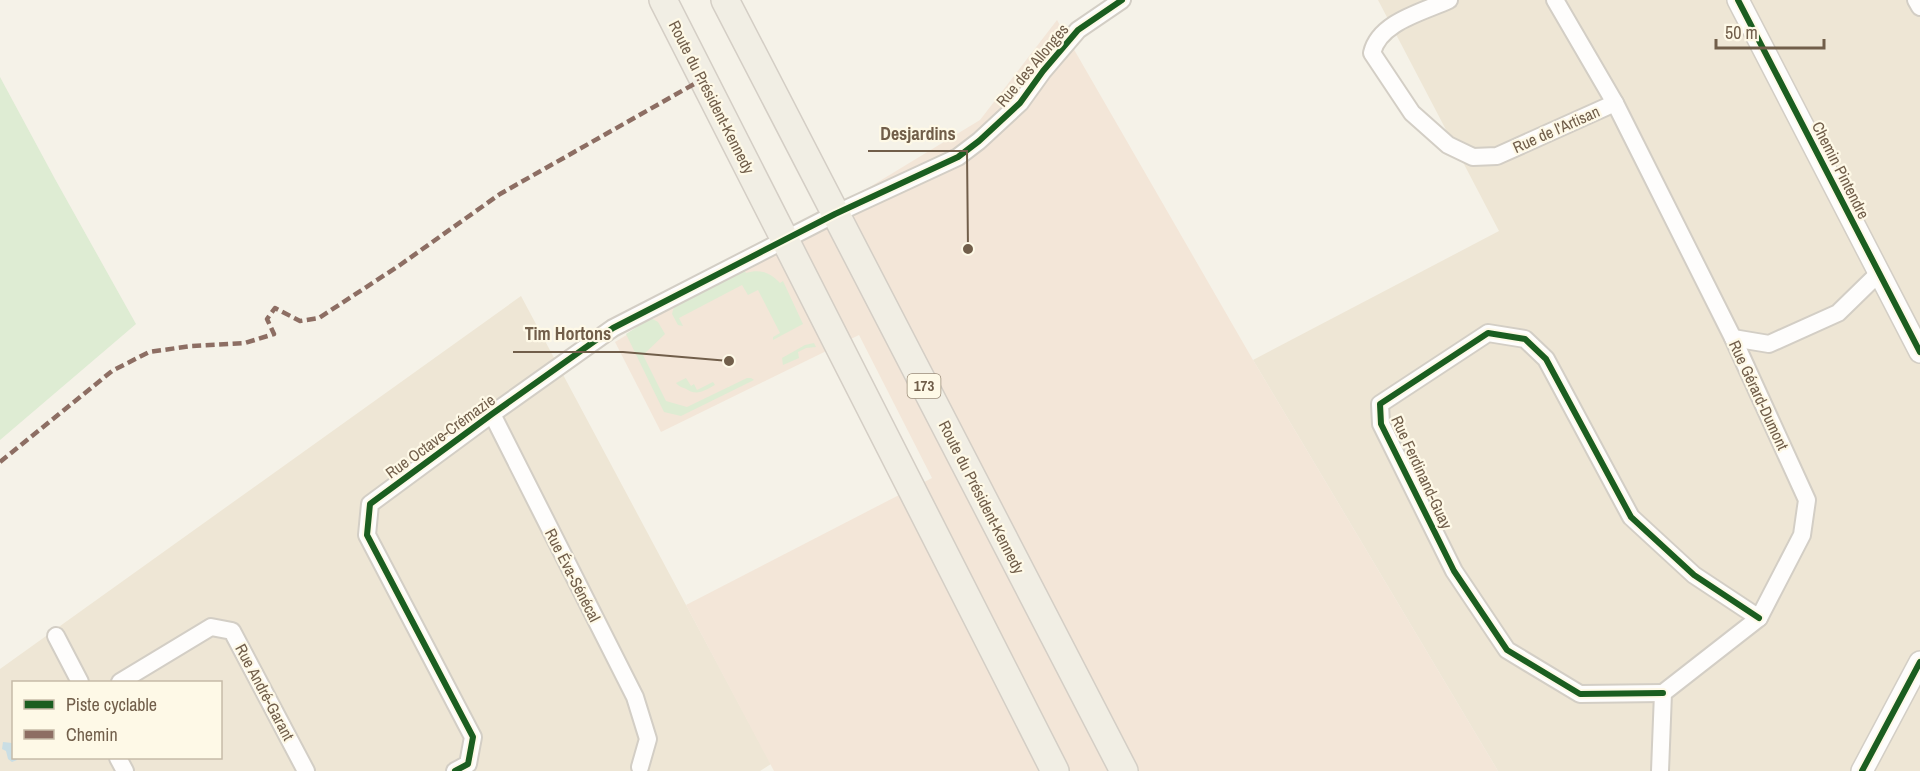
<svg xmlns="http://www.w3.org/2000/svg" width="1920" height="771" font-family="'Archivo Narrow',sans-serif">
<style>
.residential{fill:#eee6d5;fill-rule:evenodd}
.commercial{fill:#f3e6d8}
.green{fill:#deecd3}
.water{fill:#cadee4}
.lines{fill:none;stroke-linecap:round;stroke-linejoin:round}
.minor-casing{stroke:#d3cec5;stroke-width:20}
.tertiary-casing{stroke:#d3cec5;stroke-width:24}
.primary-casing{stroke:#d4cec5;stroke-width:30}
.minor{stroke:#fefdfc;stroke-width:16}
.tertiary{stroke:#fefdfc;stroke-width:21}
.primary{stroke:#f1eee4;stroke-width:27}
.quiet{stroke:#8d6e63;stroke-width:4.5;stroke-dasharray:9 4.5;stroke-linecap:butt}
.cycleway-casing{stroke:#fef9e7;stroke-width:10}
.cycleway{stroke:#1b5e20;stroke-width:6}
.labels{text-anchor:middle;stroke-width:4.5;stroke-linejoin:round;paint-order:stroke}
.shield{fill:#fef9e7;stroke:#9b8c79;stroke-width:1.5}
.shield-label{font-size:15px;font-weight:bold;fill:#715e4a}
.street-label{font-size:16px;fill:#715e4a;stroke:#fef9e7}
.leader{fill:none;stroke:#715e4a;stroke-width:2}
.callout-dot{fill:#715e4a;stroke:#fef9e7;stroke-width:2}
.callout-label{font-size:18px;text-anchor:middle;font-weight:bold;fill:#715e4a;stroke:#fef9e7;stroke-width:4.5;stroke-linejoin:round;paint-order:stroke}
</style>
<rect width="100%" height="100%" fill="#f5f2e8"/>
<!-- residential -->
<g class="residential">
<path d="M 1378,0 L 1920,0 L 1920,771 L 1498,771 L 1253,360 L 1499,231 Z"/>
<path d="M 521,296 L 771,764 L 760,771 L 0,771 L 0,669 ZM 14,682 L 220,682 L 220,758 L 14,758 Z"/>
</g>
<!-- commercial -->
<path class="commercial" d="M 1057,20 L 1253,360 L 1498,771 L 774,771 L 686,605 L 932,478 L 859,335 L 661,432 L 615,342 L 980,120 Z"/>
<!-- green -->
<g class="green">
<path d="M 0,77 L 55,179 L 136,324 L 0,440 Z"/>
<path d="M 744,270 L 746,273 C 760,269 770,272 780,283 L 783,281 L 803,324 L 773,340 L 773,337 L 780,333 L 758,290 L 748,295 L 742,285 L 679,318 L 683,326 L 678,325 L 672,314 L 674,306 Z"/>
<path d="M 651,318 L 658,322 L 665,334 L 643,355 L 666,401 L 687,407 L 747,378 L 751,378 L 754,380 L 681,416 L 664,412 L 626,334 Z"/>
<path d="M 814,343 L 816,347 L 806,348 L 798,352 L 799,358 L 783,365 L 782,358 L 805,345 Z"/>
<path d="M 686,378 L 691,386 L 694,384 L 697,390 L 713,382 L 715,385 C 705,390 698,396 688,390 C 683,387 680,388 676,383 Z"/>
</g>
<!-- water -->
<path class="water" d="M 3,742 L 12,743 L 14,758 L 17,758 L 17,760 L 12,762 L 8,759 L 6,751 L 2,749 Z"/>
<g class="lines">
<defs>
<g id="minor">
<path d="M 1449,0 C 1423,12 1379,22 1372,53 L 1412,113 L 1448,145 L 1473,157 L 1497,156 L 1615,103"/>
<path d="M 1555,0 L 1615,103 L 1733,338 L 1807,500 L 1802,535 L 1759,618 L 1663,693 L 1660,771"/>
<path d="M 1916,0 L 1920,7"/>
<path d="M 1733,338 L 1769,344 L 1838,313 L 1879,273"/>
<path d="M 492,414 L 635,697 L 648,739 L 640,767"/>
<path d="M 56,636 L 80,682"/>
<path d="M 120,682 L 211,627 L 232,631 L 306,771"/>
<path d="M 1663,693 L 1580,694 L 1507,650 L 1454,571 L 1381,424 L 1380,404 L 1488,333 L 1525,339 L 1546,359 L 1631,517 L 1694,575 L 1759,618"/>
<path d="M 118,758 L 125,771"/>
<path d="M 455,771 L 468,764 L 473,737 L 367,535 L 370,504 L 492,414 L 613,328 L 835,214 L 958,157 L 979,141 L 1020,103 L 1043,71 L 1078,30 L 1122,0"/>
</g>
<g id="tertiary">
<path d="M 1738,0 L 1920,352"/>
<path d="M 1862,771 L 1920,662"/>
</g>
<g id="primary">
<path d="M 663,0 L 1055,771"/>
<path d="M 725,0 L 1124,771"/>
</g>
</defs>
<!-- minor casing -->
<use href="#minor" class="minor-casing"/>
<!-- tertiary casing -->
<use href="#tertiary" class="tertiary-casing"/>
<!-- primary casing -->
<use href="#primary" class="primary-casing"/>
<!-- minor -->
<use href="#minor" class="minor"/>
<!-- tertiary -->
<use href="#tertiary" class="tertiary"/>
<!-- primary -->
<use href="#primary" class="primary"/>
<!-- quiet -->
<path class="quiet" d="M 0,462 L 112,371 L 149,352 L 191,346 L 245,343 L 274,334 L 267,319 L 275,308 L 300,321 L 319,318 L 400,265 L 500,194 L 703,79"/>
<defs>
<g id="cycleway">
<path d="M 1738,0 L 1920,352"/>
<path d="M 1663,693 L 1580,694 L 1507,650 L 1454,571 L 1381,424 L 1380,404 L 1488,333 L 1525,339 L 1546,359 L 1631,517 L 1694,575 L 1759,618"/>
<path d="M 455,771 L 468,764 L 473,737 L 367,535 L 370,504 L 492,414 L 613,328 L 835,214 L 958,157 L 979,141 L 1020,103 L 1043,71 L 1078,30 L 1122,0"/>
<path d="M 1862,771 L 1920,662"/>
</g>
</defs>
<!-- cycleway casing -->
<use href="#cycleway" class="cycleway-casing"/>
<!-- cycleway -->
<use href="#cycleway" class="cycleway"/>
</g>
<g class="labels">
<!-- shield labels -->
<rect class="shield" x="907.5" y="374" width="33" height="24" rx="4.5"/>
<g class="shield-label">
<text x="924" y="391">173</text>
</g>
<!-- street labels -->
<g class="street-label">
<text transform="translate(1032 65) rotate(-50)" y="6">Rue des Allonges</text>
<text transform="translate(712 97) rotate(63)" y="6">Route du Président-Kennedy</text>
<text transform="translate(1556 129) rotate(-24)" y="6">Rue de l'Artisan</text>
<text transform="translate(1841 170) rotate(63)" y="6">Chemin Pintendre</text>
<text transform="translate(1759 395) rotate(65)" y="6">Rue Gérard-Dumont</text>
<text transform="translate(440 436) rotate(-36)" y="6">Rue Octave-Crémazie</text>
<text transform="translate(1422 472) rotate(65)" y="6">Rue Ferdinand-Guay</text>
<text transform="translate(982 497) rotate(63)" y="6">Route du Président-Kennedy</text>
<text transform="translate(573 575) rotate(63)" y="6">Rue Éva-Sénécal</text>
<text transform="translate(265 692) rotate(62)" y="6">Rue André-Garant</text>
</g>
</g>
<!-- callouts -->
<path class="leader" d="M968 249L967 151H868M729 361L623 352H513"/>
<g class="callout-dot">
<circle cx="968" cy="249" r="6"/>
<circle cx="729" cy="361" r="6"/>
</g>
<g class="callout-label">
<text x="918" y="140">Desjardins</text>
<text x="568" y="340">Tim Hortons</text>
</g>
<!-- legend -->
<rect x="12" y="681" width="210" height="78" fill="#fef9e7" stroke="#c6bba8" stroke-width="1.5"/>
<rect x="24" y="700" width="30" height="9" fill="#1b5e20" stroke="#c6bba8" stroke-width="1.5"/>
<text x="66" y="711" font-size="18" fill="#715e4a">Piste cyclable</text>
<rect x="24" y="730" width="30" height="9" fill="#8d6e63" stroke="#c6bba8" stroke-width="1.5"/>
<text x="66" y="741" font-size="18" fill="#715e4a">Chemin</text>
<!-- scale -->
<path d="M1716 39v9h108v-9" fill="none" stroke="#715e4a" stroke-width="3"/>
<text x="1725" y="39" font-size="18" fill="#715e4a" stroke="#fef9e7" stroke-width="4.5" paint-order="stroke">50 m</text>
</svg>
